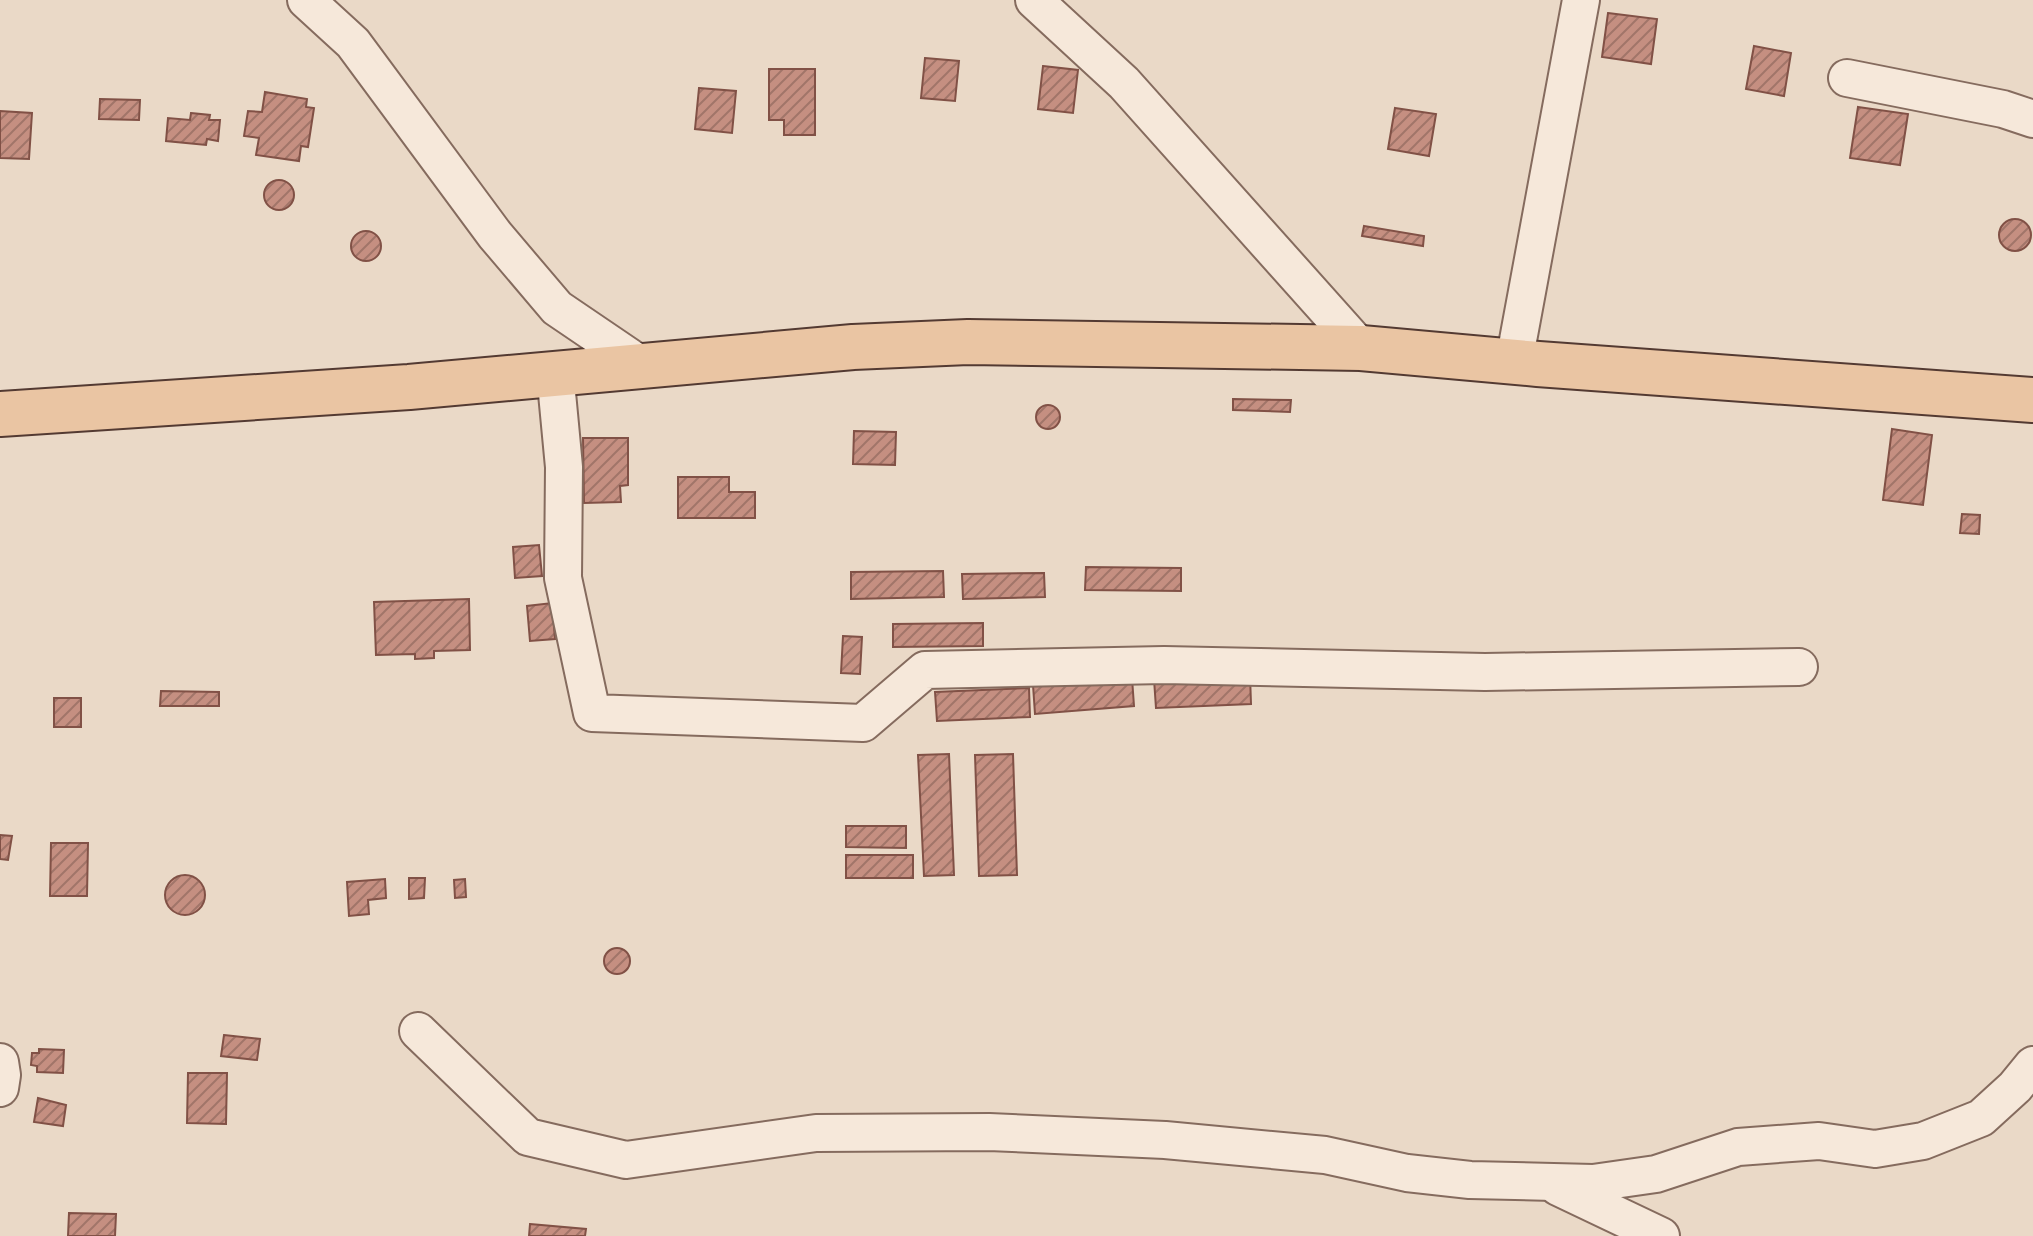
<svg xmlns="http://www.w3.org/2000/svg" width="2033" height="1236" font-family="Merriweather,serif">
<style>
.building{fill:url(#building-hatch);stroke:#815146;stroke-width:2}
.lines{fill:none;stroke-linecap:round;stroke-linejoin:round}
.minor-casing{stroke:#856b5e;stroke-width:40}
.major-casing{stroke:#533a32;stroke-width:48}
.minor{stroke:#f6e8da;stroke-width:36}
.major{stroke:#eac5a3;stroke-width:44}
</style>
<defs>
<pattern id="building-hatch" width="6" height="6" patternUnits="userSpaceOnUse" patternTransform="scale(2)"><rect width="6" height="6" fill="#c58f81"/><path d="M-1 1l2-2M0 6l6-6M5 7l2-2" fill="none" stroke="#a17569"/></pattern>
</defs>
<rect width="100%" height="100%" fill="#ead9c7"/>
<!-- building -->
<g class="building">
<path d="M 1608,13 L 1657,19 L 1651,64 L 1602,57 Z"/>
<path d="M 1754,46 L 1791,53 L 1784,96 L 1746,89 Z"/>
<path d="M 925,58 L 959,61 L 955,101 L 921,98 Z"/>
<path d="M 1043,66 L 1078,70 L 1073,113 L 1038,109 Z"/>
<path d="M 769,69 L 815,69 L 815,135 L 784,135 L 784,120 L 769,120 Z"/>
<path d="M 699,88 L 736,91 L 732,133 L 695,129 Z"/>
<path d="M 265,92 L 307,99 L 306,107 L 314,108 L 308,147 L 301,146 L 299,161 L 256,155 L 259,138 L 244,136 L 248,111 L 262,112 Z"/>
<path d="M 100,99 L 140,100 L 139,120 L 99,119 Z"/>
<path d="M 1858,107 L 1908,114 L 1900,165 L 1850,158 Z"/>
<path d="M 1395,108 L 1436,114 L 1429,156 L 1388,149 Z"/>
<path d="M 0,111 L 32,113 L 29,159 L 0,158 Z"/>
<path d="M 191,113 L 210,115 L 209,120 L 220,120 L 218,141 L 207,139 L 206,145 L 166,141 L 168,118 L 190,120 Z"/>
<circle cx="279" cy="195" r="15"/>
<circle cx="2015" cy="235" r="16"/>
<path d="M 1364,226 L 1424,236 L 1423,246 L 1362,236 Z"/>
<circle cx="366" cy="246" r="15"/>
<path d="M 1233,399 L 1291,400 L 1290,412 L 1233,410 Z"/>
<circle cx="1048" cy="417" r="12"/>
<path d="M 1892,429 L 1932,435 L 1923,505 L 1883,500 Z"/>
<path d="M 854,431 L 896,432 L 895,465 L 853,464 Z"/>
<path d="M 583,438 L 628,438 L 628,485 L 620,486 L 621,502 L 584,503 Z"/>
<path d="M 678,477 L 729,477 L 729,492 L 755,492 L 755,518 L 678,518 Z"/>
<path d="M 1962,514 L 1980,515 L 1979,534 L 1960,533 Z"/>
<path d="M 539,545 L 542,576 L 515,578 L 513,547 Z"/>
<path d="M 1086,567 L 1181,568 L 1181,591 L 1085,590 Z"/>
<path d="M 943,571 L 944,597 L 851,599 L 851,572 Z"/>
<path d="M 1044,573 L 1045,597 L 963,599 L 962,574 Z"/>
<path d="M 469,599 L 470,650 L 434,651 L 434,658 L 415,659 L 415,654 L 376,655 L 374,602 Z"/>
<path d="M 552,603 L 555,639 L 530,641 L 527,606 Z"/>
<path d="M 983,623 L 983,646 L 893,647 L 893,624 Z"/>
<path d="M 843,636 L 862,637 L 860,674 L 841,673 Z"/>
<path d="M 1250,675 L 1251,704 L 1156,708 L 1154,679 Z"/>
<path d="M 1132,678 L 1134,706 L 1035,714 L 1033,685 Z"/>
<path d="M 1029,688 L 1030,717 L 937,721 L 935,692 Z"/>
<path d="M 161,691 L 219,692 L 219,706 L 160,706 Z"/>
<rect x="54" y="698" width="27" height="29"/>
<path d="M 949,754 L 954,875 L 924,876 L 918,755 Z"/>
<path d="M 1013,754 L 1017,875 L 979,876 L 975,755 Z"/>
<path d="M 846,826 L 906,826 L 906,848 L 846,847 Z"/>
<path d="M 0,835 L 12,836 L 8,860 L 0,859 Z"/>
<path d="M 51,843 L 88,843 L 87,896 L 50,896 Z"/>
<rect x="846" y="855" width="67" height="23"/>
<circle cx="185" cy="895" r="20"/>
<path d="M 409,878 L 425,878 L 424,898 L 409,899 Z"/>
<path d="M 385,879 L 386,898 L 368,900 L 369,914 L 349,916 L 347,882 Z"/>
<path d="M 465,879 L 466,897 L 455,898 L 454,880 Z"/>
<circle cx="617" cy="961" r="13"/>
<path d="M 224,1035 L 260,1039 L 257,1060 L 221,1056 Z"/>
<path d="M 39,1049 L 64,1050 L 63,1073 L 37,1072 L 37,1066 L 31,1065 L 32,1053 L 39,1053 Z"/>
<path d="M 188,1073 L 227,1073 L 226,1124 L 187,1123 Z"/>
<path d="M 38,1098 L 66,1105 L 63,1126 L 34,1122 Z"/>
<path d="M 69,1213 L 116,1214 L 115,1236 L 68,1236 Z"/>
<path d="M 530,1224 L 586,1229 L 585,1236 L 529,1236 Z"/>
</g>
<g class="lines">
<defs>
<g id="minor">
<path d="M 306,0 L 353,43 L 495,235 L 557,308 L 641,365"/>
<path d="M 1034,0 L 1124,83 L 1361,348"/>
<path d="M 1847,78 L 2003,109 L 2033,119"/>
<path d="M 1514,362 L 1581,0"/>
<path d="M 555,372 L 564,467 L 563,578 L 592,713 L 863,723 L 925,670 L 1164,665 L 1485,672 L 1799,667"/>
<path d="M 418,1031 L 528,1137 L 626,1160 L 816,1133 L 989,1132 L 1165,1140 L 1325,1155 L 1407,1173 L 1470,1180 L 1593,1183 L 1656,1174 L 1738,1147 L 1819,1141 L 1875,1149 L 1923,1141 L 1981,1118 L 2015,1087 L 2033,1065"/>
<path d="M 0,1062 L 2,1075 L 0,1088"/>
<path d="M 1558,1187 L 1661,1236"/>
</g>
<path id="major" d="M 0,414 L 409,387 L 853,347 L 968,342 L 1361,348 L 1538,364 L 2033,400"/>
</defs>
<!-- minor casing -->
<use href="#minor" class="minor-casing"/>
<!-- major casing -->
<use href="#major" class="major-casing"/>
<!-- minor -->
<use href="#minor" class="minor"/>
<!-- major -->
<use href="#major" class="major"/>
</g>
</svg>
